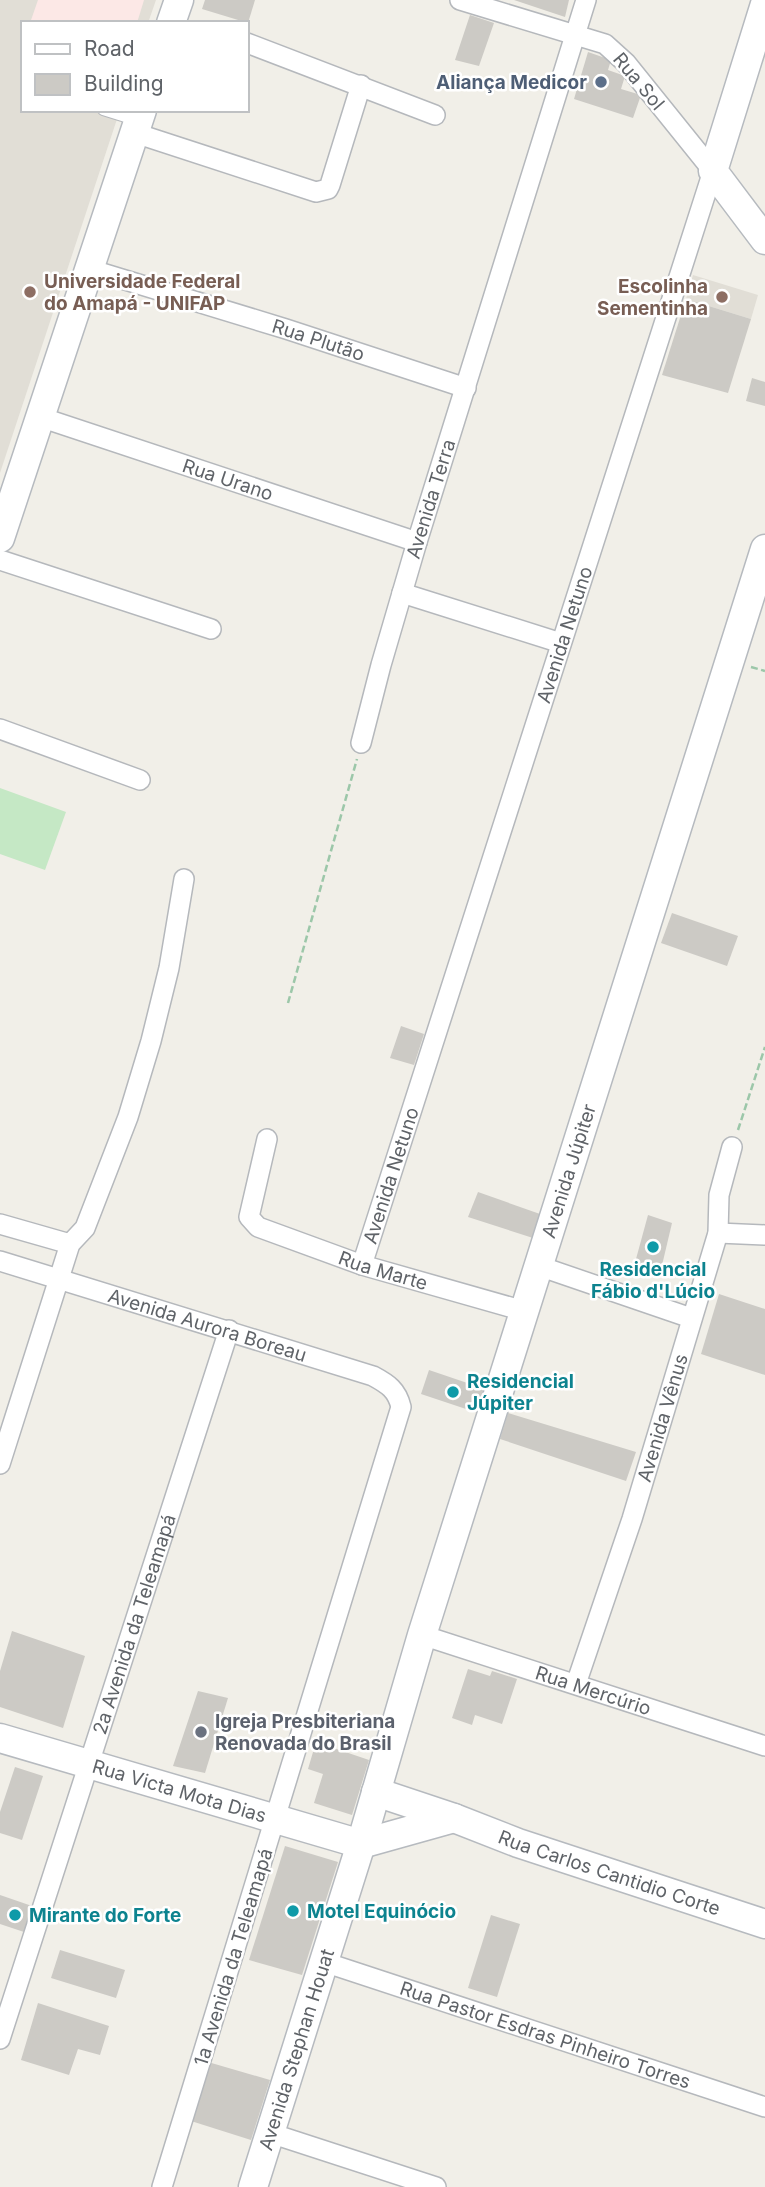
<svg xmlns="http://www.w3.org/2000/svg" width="765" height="2187" font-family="Inter,sans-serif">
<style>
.education{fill:#e1ded6}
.medical{fill:#fce8e6}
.green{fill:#c5e8c5}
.building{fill:#cccac5}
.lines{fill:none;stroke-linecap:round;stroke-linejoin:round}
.lane-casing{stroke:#b5b8bc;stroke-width:12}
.street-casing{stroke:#b5b8bc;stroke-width:22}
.secondary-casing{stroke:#b6babf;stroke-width:31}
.path{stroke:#9cc7a9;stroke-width:2.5;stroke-dasharray:7 3.5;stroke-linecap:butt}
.lane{stroke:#fff;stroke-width:10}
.street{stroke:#fff;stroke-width:19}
.secondary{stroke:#fff;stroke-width:28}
.service-dot{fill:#5c6f8a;stroke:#fff;stroke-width:2.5}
.education-dot{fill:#8d6e63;stroke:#fff;stroke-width:2.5}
.culture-dot{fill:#0f9aa8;stroke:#fff;stroke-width:2.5}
.worship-dot{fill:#6b7280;stroke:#fff;stroke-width:2.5}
.labels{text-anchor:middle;stroke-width:5;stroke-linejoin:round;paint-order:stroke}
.street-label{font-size:19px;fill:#5f6368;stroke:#fff}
.service-label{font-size:19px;font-weight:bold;fill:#4e5e75;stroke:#fff;text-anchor:end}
.education-label{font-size:19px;font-weight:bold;fill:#785e54;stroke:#fff;text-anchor:start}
.culture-label{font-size:19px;font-weight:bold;fill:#0d838f;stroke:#fff;text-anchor:start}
.worship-label{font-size:19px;font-weight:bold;fill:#5b616d;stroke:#fff;text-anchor:start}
</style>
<rect width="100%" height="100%" fill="#f1efe8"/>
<!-- education -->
<g class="education">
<path d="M 0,0 L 156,0 L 148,23 L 23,23 L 23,110 L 120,110 L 0,473 Z"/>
<path d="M 693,275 L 758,295 L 751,319 L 686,299 Z"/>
</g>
<!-- medical -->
<path class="medical" d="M 38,0 L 144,0 L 137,23 L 30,23 Z"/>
<!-- green -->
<path class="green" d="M 0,788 L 66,812 L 45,870 L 0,854 Z"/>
<!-- building -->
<g class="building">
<path d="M 205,0 L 255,0 L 248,23 L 202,9 Z"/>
<path d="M 514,0 L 569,0 L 565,17 Z"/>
<path d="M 470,15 L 494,23 L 479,66 L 455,60 Z"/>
<path d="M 588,52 L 611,60 L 608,70 L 625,76 L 621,89 L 641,95 L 633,118 L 574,99 Z"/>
<path d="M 686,299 L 751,319 L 728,393 L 662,375 Z"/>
<path d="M 752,378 L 765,382 L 765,406 L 746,401 Z"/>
<path d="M 672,913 L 738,936 L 727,966 L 661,943 Z"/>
<path d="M 401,1026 L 424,1034 L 414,1065 L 390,1058 Z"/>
<path d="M 478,1192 L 540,1214 L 533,1238 L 468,1217 Z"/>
<path d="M 648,1215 L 672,1223 L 659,1278 L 633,1270 Z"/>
<path d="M 719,1294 L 765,1309 L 765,1375 L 701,1354 Z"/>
<path d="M 429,1370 L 485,1389 L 478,1413 L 421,1394 Z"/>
<path d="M 508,1413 L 636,1452 L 626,1481 L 500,1439 Z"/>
<path d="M 12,1631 L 85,1656 L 63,1728 L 0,1707 L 0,1671 Z"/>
<path d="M 468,1669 L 490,1676 L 492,1671 L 517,1679 L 502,1724 L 475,1715 L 472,1725 L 452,1718 Z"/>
<path d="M 198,1691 L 228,1698 L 205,1773 L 173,1766 Z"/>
<path d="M 316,1742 L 369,1760 L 352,1815 L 314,1803 L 323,1774 L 308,1769 Z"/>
<path d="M 15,1767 L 43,1776 L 22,1840 L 0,1833 L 0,1812 Z"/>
<path d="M 285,1846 L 338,1862 L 302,1975 L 249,1960 Z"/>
<path d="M 0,1895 L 32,1906 L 24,1932 L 0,1924 Z"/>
<path d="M 491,1915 L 520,1924 L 497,1997 L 468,1988 Z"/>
<path d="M 60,1950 L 125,1970 L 116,1998 L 51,1978 Z"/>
<path d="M 38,2003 L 109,2026 L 100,2055 L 78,2049 L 69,2075 L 21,2060 Z"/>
<path d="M 208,2062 L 270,2080 L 251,2140 L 191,2121 Z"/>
</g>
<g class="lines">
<defs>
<path id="lane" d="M 103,110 L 135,120"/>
<g id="street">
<path d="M 247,43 L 435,115"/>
<path d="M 135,133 L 316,192 L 328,189 L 330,185 L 361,85"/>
<path id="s1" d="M 89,269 L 286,329 L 466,388"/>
<path id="s2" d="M 40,417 L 417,542"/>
<path d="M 0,560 L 211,629"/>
<path d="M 402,593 L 561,643"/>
<path d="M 0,729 L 140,780"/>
<path id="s3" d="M 361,743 L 381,665 L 417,542 L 586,0"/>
<path id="s4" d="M 267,1139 L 249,1217 L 258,1227 L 362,1265 L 524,1311"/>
<path d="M 0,1224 L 70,1244"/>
<path d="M 718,1233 L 765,1235"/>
<path id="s5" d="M 0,1261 L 373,1376 C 388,1384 397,1390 401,1407 L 162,2187"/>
<path id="s6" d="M 362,1265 L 713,171 L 626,63 L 605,44 L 460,0"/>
<path d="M 539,1266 L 691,1318"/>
<path d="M 0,1464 L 70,1244 L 85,1228 L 128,1117 L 151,1041 L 169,968 L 184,879"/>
<path id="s7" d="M 422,1635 L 765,1746"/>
<path id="s8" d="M 576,1684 L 632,1519 L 718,1233 L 719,1195 L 732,1147"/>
<path id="s9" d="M 324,1962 L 765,2107"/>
<path id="s10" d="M 0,2039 L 229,1330"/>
<path d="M 270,2133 L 436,2187"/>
</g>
<g id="secondary">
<path d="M 765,4 L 713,171 L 765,240"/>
<path d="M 171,23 L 179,0"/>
<path d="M 0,538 L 142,110"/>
<path id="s11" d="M 0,1738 L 361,1844"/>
<path id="s12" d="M 376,1792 L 454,1818 L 518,1843 L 765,1924"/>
<path d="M 361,1844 L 454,1818"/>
<path id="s13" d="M 253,2187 L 361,1844 L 422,1635 L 765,549"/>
</g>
</defs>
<!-- lane casing -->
<use href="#lane" class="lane-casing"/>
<!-- street casing -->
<use href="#street" class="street-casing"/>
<!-- secondary casing -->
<use href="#secondary" class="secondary-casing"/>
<!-- path -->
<g class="path">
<path d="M 751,667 L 765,671"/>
<path d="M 288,1003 L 357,759"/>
<path d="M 738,1130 L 765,1047"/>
</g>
<!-- lane -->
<use href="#lane" class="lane"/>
<!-- street -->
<use href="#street" class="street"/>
<!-- secondary -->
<use href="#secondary" class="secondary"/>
</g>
<!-- markers -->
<circle class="service-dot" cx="601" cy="82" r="7"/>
<g class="education-dot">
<circle cx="30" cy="292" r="7"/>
<circle cx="722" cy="297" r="7"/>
</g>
<g class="culture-dot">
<circle cx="653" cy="1247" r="7"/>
<circle cx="453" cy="1392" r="7"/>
<circle cx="293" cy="1911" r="7"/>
<circle cx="15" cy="1915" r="7"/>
</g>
<circle class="worship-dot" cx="201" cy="1732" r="7"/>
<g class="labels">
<!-- street labels -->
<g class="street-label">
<text transform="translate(639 81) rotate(50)" y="7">Rua Sol</text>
<text dy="7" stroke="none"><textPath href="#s1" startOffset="240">Rua Plutão</textPath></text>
<text dy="7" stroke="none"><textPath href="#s2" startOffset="198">Rua Urano</textPath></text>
<text dy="7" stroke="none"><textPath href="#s3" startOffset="254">Avenida Terra</textPath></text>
<text dy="7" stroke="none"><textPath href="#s6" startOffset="662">Avenida Netuno</textPath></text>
<text dy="7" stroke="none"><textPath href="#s13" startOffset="1064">Avenida Júpiter</textPath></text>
<text dy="7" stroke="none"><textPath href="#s6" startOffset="94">Avenida Netuno</textPath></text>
<text dy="7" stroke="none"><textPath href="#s4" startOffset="226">Rua Marte</textPath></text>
<text dy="7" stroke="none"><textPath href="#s5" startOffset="217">Avenida Aurora Boreau</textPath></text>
<text dy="7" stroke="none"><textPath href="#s8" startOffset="280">Avenida Vênus</textPath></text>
<text dy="7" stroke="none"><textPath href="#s10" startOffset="436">2a Avenida da Teleamapá</textPath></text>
<text dy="7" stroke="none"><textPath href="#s7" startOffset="180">Rua Mercúrio</textPath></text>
<text dy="7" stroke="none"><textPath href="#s11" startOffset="187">Rua Victa Mota Dias</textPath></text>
<text dy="7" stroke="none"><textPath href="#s12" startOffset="247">Rua Carlos Cantidio Corte</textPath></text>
<text transform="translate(233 1957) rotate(-73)" y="7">1a Avenida da Teleamapá</text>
<text dy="7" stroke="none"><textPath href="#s9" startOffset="233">Rua Pastor Esdras Pinheiro Torres</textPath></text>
<text dy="7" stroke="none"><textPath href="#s13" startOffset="144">Avenida Stephan Houat</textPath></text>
</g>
<!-- service labels -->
<g class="service-label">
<text x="587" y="89">Aliança Medicor</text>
</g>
<!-- education labels -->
<g class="education-label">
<text x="44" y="288">Universidade Federal<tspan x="44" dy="22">do Amapá - UNIFAP</tspan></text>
<text x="708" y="293" text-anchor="end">Escolinha<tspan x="708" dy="22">Sementinha</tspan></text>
</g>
<!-- culture labels -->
<g class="culture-label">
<text x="653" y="1276" text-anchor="middle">Residencial<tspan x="653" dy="22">Fábio d'Lúcio</tspan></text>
<text x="467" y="1388">Residencial<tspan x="467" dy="22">Júpiter</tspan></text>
<text x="307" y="1918">Motel Equinócio</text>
<text x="29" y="1922">Mirante do Forte</text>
</g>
<!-- worship labels -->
<g class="worship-label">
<text x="215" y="1728">Igreja Presbiteriana<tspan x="215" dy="22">Renovada do Brasil</tspan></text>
</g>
</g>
<!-- legend -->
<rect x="21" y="21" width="228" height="91" fill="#ffffff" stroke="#bfc1c3" stroke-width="2"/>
<rect x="35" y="44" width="35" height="10" fill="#ffffff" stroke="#bfc1c3" stroke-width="2"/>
<text x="84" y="56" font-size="21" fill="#5f6368">Road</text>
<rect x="35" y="74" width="35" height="21" fill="#cccac5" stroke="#bfc1c3" stroke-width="2"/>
<text x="84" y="91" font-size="21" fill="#5f6368">Building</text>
</svg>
